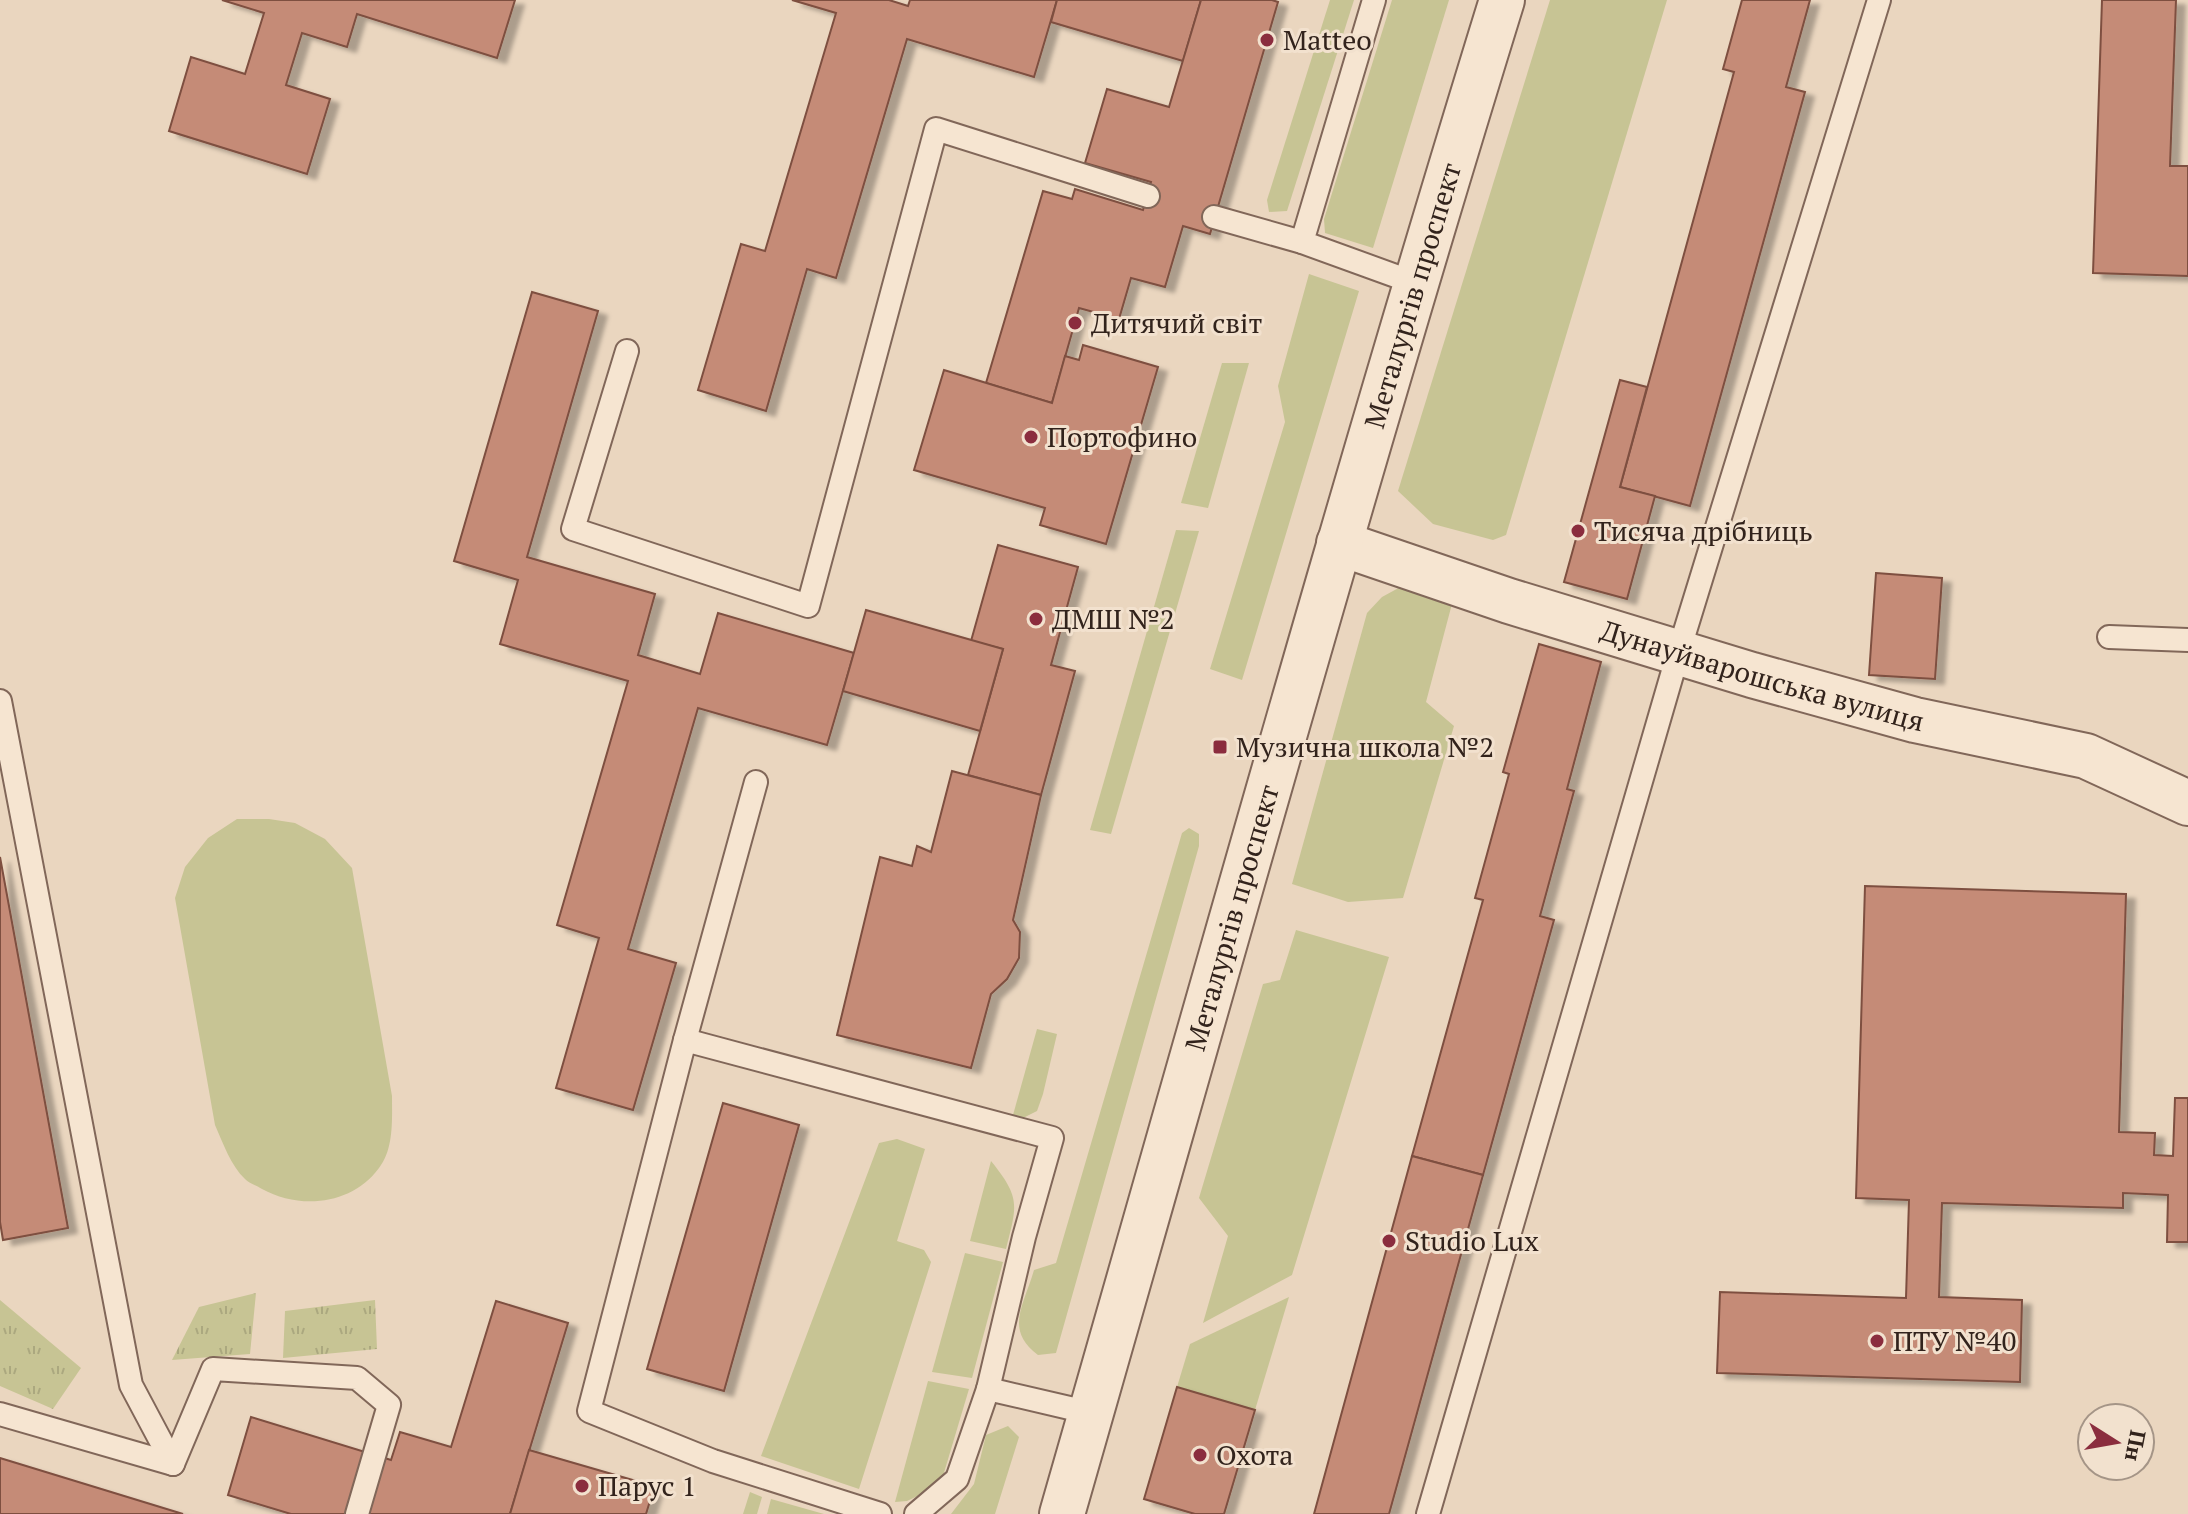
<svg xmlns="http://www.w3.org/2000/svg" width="2188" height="1514" font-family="'PT Serif',serif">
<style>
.grass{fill:#c7c494}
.park{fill:url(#park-tufts)}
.building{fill:#c58b77;stroke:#7e4f40;stroke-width:2;filter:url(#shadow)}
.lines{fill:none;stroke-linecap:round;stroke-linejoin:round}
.service-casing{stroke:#816759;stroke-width:26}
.minor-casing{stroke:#816759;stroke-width:48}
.tertiary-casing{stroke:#816759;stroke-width:48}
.service{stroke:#f6e5d1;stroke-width:22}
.minor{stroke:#f6e5d1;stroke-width:44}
.tertiary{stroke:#f6e5d1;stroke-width:44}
.poi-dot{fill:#8b2d3e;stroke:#f2e1ce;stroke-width:3}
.labels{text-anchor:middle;stroke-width:6;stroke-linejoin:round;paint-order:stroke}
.poi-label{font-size:28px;fill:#32231c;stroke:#f2e1ce;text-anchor:start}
.street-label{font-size:28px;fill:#32231c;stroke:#f2e1ce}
</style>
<defs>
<pattern id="park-tufts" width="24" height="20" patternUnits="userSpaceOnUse" patternTransform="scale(2)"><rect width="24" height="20" fill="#c7c494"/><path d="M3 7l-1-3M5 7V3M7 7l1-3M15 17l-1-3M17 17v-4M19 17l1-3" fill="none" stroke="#aba87f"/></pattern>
<filter id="shadow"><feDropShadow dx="9" dy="5" stdDeviation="2" flood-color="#0004"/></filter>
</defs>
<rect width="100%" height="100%" fill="#ead6bf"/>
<!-- grass -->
<g class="grass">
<path d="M 1330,0 L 1354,0 L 1287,211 L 1269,212 L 1267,200 Z"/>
<path d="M 1392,0 L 1449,0 L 1373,248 L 1325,233 L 1324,219 Z"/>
<path d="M 1550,0 L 1667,0 L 1506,535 L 1493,540 L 1433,524 L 1398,491 Z"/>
<path d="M 1309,274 L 1359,291 L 1242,680 L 1210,669 L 1285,422 L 1278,386 Z"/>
<path d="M 1222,363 L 1249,363 L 1208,508 L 1181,503 Z"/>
<path d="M 1176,530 L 1199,531 L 1111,834 L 1090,830 Z"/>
<path d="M 1404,585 L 1453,600 L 1426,702 L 1454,726 L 1403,898 L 1348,902 L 1292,884 L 1367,613 L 1382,597 Z"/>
<path d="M 237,819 L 269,819 L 295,823 L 325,839 L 352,868 L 392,1096 C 392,1119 394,1149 379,1168 C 352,1205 300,1210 262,1189 C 257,1186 249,1183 245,1179 C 231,1166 223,1143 215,1125 L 175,898 L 185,867 L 208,838 Z"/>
<path d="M 1189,828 L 1199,834 L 1199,846 L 1056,1353 L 1038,1355 C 1004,1330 1024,1305 1034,1270 L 1056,1263 L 1182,833 Z"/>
<path d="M 1296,930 L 1389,957 L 1292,1275 L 1203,1323 L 1228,1236 L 1199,1198 L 1263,984 L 1280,980 Z"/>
<path d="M 1037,1029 L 1057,1034 L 1043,1094 L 1037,1111 L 1023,1118 L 1013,1115 Z"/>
<path d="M 897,1139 L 925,1149 L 897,1241 L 924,1250 L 931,1262 L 859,1489 L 761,1456 L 879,1143 Z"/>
<path d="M 991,1161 C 1021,1198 1017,1205 1006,1249 L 970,1241 Z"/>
<path d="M 965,1253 L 1003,1262 L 972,1378 L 932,1372 Z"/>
<path d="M 1289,1297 L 1255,1410 L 1177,1387 L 1190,1344 Z"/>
<path d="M 928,1381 L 969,1389 L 943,1476 L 928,1491 L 907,1501 L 895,1502 Z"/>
<path d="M 1008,1426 L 1019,1437 L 995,1514 L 951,1514 L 974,1484 L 986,1435 Z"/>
<path d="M 750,1492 L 762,1497 L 757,1514 L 743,1514 Z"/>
<path d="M 771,1499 L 824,1514 L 767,1514 Z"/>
</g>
<!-- park -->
<g class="park">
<path d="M 256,1293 L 250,1354 L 172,1360 L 199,1307 Z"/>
<path d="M 0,1300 L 81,1368 L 53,1409 L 0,1386 Z"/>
<path d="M 375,1300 L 377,1349 L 283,1358 L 285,1311 Z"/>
</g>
<!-- building -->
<g class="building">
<path d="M 222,0 L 515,0 L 497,58 L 357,14 L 347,47 L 302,33 L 286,85 L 330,99 L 307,174 L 169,131 L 191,57 L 245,74 L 264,13 Z"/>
<path d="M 792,0 L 889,0 L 908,6 L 910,0 L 1057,0 L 1034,77 L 907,39 L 836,278 L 807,269 L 766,411 L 698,390 L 741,244 L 765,251 L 836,13 Z"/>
<path d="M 1057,0 L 1201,0 L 1183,61 L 1051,22 Z"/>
<path d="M 1201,0 L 1272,0 L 1278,2 L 1210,234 L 1183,226 L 1165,287 L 1131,278 L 1119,319 L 1079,308 L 1052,403 L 986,383 L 1043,191 L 1072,199 L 1075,189 L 1143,210 L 1151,182 L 1085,163 L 1107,89 L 1169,107 Z"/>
<path d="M 1742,0 L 1810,0 L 1786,87 L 1805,92 L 1690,506 L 1620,487 L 1734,72 L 1723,69 Z"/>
<path d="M 2102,0 L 2176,0 L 2170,166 L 2188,166 L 2188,276 L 2093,273 Z"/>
<path d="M 532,292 L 598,311 L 527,557 L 655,594 L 638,655 L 700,674 L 718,613 L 854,653 L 827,745 L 698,708 L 628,949 L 676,963 L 633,1110 L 556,1088 L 599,938 L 557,925 L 628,681 L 500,644 L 518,580 L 454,561 Z"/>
<path d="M 1083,345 L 1158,367 L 1106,544 L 1040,525 L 1045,508 L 914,470 L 944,370 L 1052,403 L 1065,356 L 1079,360 Z"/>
<path d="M 1620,380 L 1647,387 L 1620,487 L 1655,496 L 1627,599 L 1564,582 Z"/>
<path d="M 998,545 L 1078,567 L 1051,665 L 1075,671 L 1041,795 L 968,775 L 1003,649 L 971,641 Z"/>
<path d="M 1876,573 L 1942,578 L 1935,679 L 1869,675 Z"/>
<path d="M 866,610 L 1003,649 L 980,731 L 843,691 Z"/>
<path d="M 1539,644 L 1601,662 L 1567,789 L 1574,791 L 1540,916 L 1554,920 L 1483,1175 L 1412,1156 L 1483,900 L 1475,898 L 1509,774 L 1503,772 Z"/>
<path d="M 952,771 L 1041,795 L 1013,920 L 1020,932 L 1019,958 L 1007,979 L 991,994 L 971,1068 L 837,1035 L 880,857 L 912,866 L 917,846 L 931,852 Z"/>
<path d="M 0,857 L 68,1228 L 3,1240 L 0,1222 Z"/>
<path d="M 1865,886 L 2126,894 L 2119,1132 L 2155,1133 L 2154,1155 L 2173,1156 L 2175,1098 L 2188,1098 L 2188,1242 L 2167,1242 L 2168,1195 L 2123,1193 L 2123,1208 L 1942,1203 L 1939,1297 L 2022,1300 L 2020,1382 L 1717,1373 L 1720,1292 L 1906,1298 L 1909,1200 L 1856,1198 Z"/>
<path d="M 723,1103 L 799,1125 L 724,1391 L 647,1369 Z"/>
<path d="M 1412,1156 L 1483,1175 L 1389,1514 L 1314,1514 Z"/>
<path d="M 496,1301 L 568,1323 L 510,1514 L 291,1514 L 228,1495 L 251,1417 L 391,1460 L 400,1432 L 451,1447 Z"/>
<path d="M 1177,1387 L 1255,1410 L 1224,1514 L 1195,1514 L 1144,1499 Z"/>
<path d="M 529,1450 L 636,1481 L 653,1491 L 646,1514 L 510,1514 Z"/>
<path d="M 0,1458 L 183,1514 L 0,1514 Z"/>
</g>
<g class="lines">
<defs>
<g id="service">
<path d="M 1374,0 L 1302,242 L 1415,283"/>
<path d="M 1214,217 L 1302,242"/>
<path d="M 627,351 L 573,529 L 808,606 L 936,129 L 1148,196"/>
<path d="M 2109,637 L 2188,640"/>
<path d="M 0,701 L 131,1385 L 173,1464"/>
<path d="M 756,782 L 685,1040 L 589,1411 L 713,1461 L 880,1514"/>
<path d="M 685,1040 L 1052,1138 L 1024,1237 L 988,1389"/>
<path d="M 0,1414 L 173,1464 L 213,1369 L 357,1378 L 389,1405 L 357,1514"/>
<path d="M 916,1514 L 957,1479 L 988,1389 L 1091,1413"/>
<path d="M 1428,1514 L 1678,654 L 1879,0"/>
</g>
<g id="minor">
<path id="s1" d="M 1339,543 L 1509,601 L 1752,675 L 1915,720 L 2086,756 L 2188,803"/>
</g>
<g id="tertiary">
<path id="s2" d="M 1062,1514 C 1207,1009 1347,502 1502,0"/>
</g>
</defs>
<!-- service casing -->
<use href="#service" class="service-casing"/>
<!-- minor casing -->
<use href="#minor" class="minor-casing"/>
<!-- tertiary casing -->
<use href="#tertiary" class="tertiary-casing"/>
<!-- service -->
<use href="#service" class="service"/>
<!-- minor -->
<use href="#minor" class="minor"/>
<!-- tertiary -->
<use href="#tertiary" class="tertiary"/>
</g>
<!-- markers -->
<g class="poi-dot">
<circle cx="1267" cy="40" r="8"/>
<circle cx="1075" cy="323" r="8"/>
<circle cx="1031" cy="437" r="8"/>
<circle cx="1578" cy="531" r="8"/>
<circle cx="1036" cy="619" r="8"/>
<rect x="1212" y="739" width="16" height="16" rx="4"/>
<circle cx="1389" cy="1241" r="8"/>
<circle cx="1877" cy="1341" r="8"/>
<circle cx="1200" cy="1455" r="8"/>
<circle cx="582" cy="1486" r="8"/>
</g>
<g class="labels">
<!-- poi labels -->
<g class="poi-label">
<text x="1283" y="50">Matteo</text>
<text x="1091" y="333">Дитячий світ</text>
<text x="1047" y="447">Портофино</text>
<text x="1594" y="541">Тисяча дрібниць</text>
<text x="1052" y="629">ДМШ №2</text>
<text x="1236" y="757">Музична школа №2</text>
<text x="1405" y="1251">Studio Lux</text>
<text x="1893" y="1351">ПТУ №40</text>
<text x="1216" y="1465">Охота</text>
<text x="598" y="1496">Парус 1</text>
</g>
<!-- street labels -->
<g class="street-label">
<text dy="10" stroke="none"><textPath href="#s2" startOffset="1268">Металургів проспект</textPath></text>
<text dy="10" stroke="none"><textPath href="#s1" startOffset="444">Дунауйварошська вулиця</textPath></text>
<text dy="10" stroke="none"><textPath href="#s2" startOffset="620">Металургів проспект</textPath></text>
</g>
</g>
<!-- north arrow -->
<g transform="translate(2116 1442) rotate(101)"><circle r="38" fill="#f2e1ce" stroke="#a59587" stroke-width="2"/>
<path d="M0-6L14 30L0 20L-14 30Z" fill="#8b2d3e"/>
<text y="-12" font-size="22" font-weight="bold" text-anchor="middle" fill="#32231c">Пн</text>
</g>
</svg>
